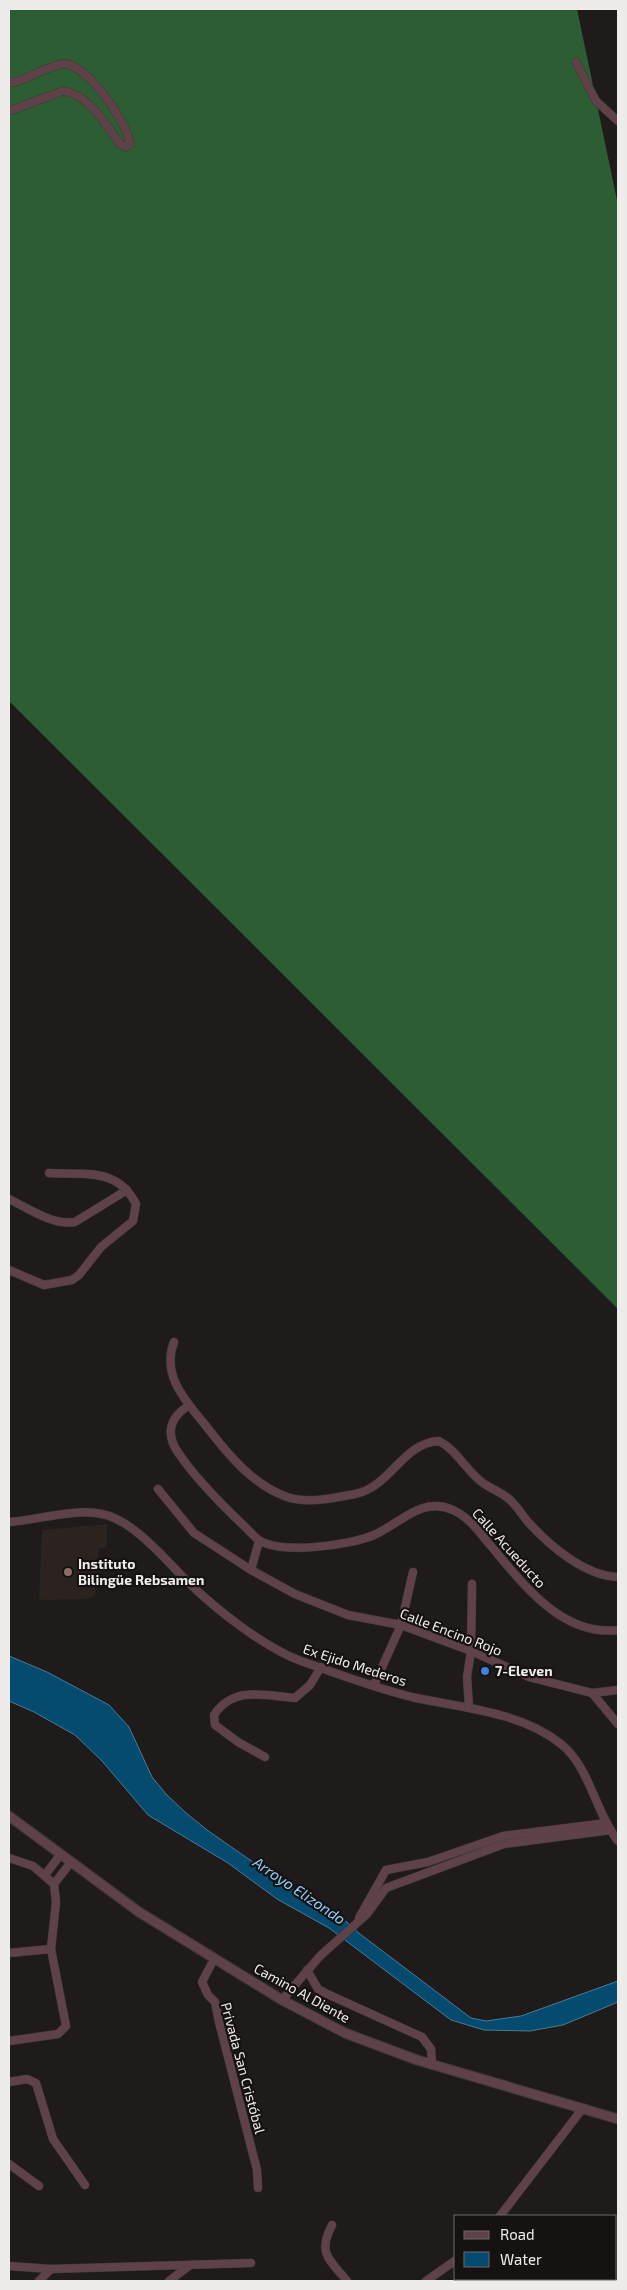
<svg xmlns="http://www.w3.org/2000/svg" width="627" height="2290" font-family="'Exo 2',sans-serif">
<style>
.built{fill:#2b231f}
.forest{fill:#2d5d32}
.water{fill:#044b6f;stroke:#4a7b94}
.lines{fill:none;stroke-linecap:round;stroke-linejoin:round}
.minor-casing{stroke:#3b3837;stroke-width:9}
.tertiary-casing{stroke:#3b3837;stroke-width:11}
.minor{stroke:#5e4248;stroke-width:8}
.tertiary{stroke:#5e4248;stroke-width:9}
.education-dot{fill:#8d6e63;stroke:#151211;stroke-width:2}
.shop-dot{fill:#3f7fe0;stroke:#151211;stroke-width:2}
.labels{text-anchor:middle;stroke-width:4.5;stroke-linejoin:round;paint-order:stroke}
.street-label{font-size:14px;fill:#eeeceb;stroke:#151211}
.poi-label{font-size:14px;font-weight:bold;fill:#eeeceb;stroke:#151211;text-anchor:start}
.water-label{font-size:15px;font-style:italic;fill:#8bcefb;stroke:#151211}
</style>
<rect width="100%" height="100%" fill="#1e1b1a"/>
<!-- built -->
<path class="built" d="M 107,1524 L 107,1547 L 99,1549 L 95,1595 L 88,1599 L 42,1600 L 39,1597 L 42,1530 Z"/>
<!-- forest -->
<path class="forest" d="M 9,9 L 577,9 L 618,205 L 618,1309 L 9,701 Z"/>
<!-- water -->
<path class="water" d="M 9,1656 L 47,1672 L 109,1705 L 129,1727 L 152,1777 L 166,1794 L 185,1812 L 207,1830 L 306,1899 L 340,1916 L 360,1934 L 471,2018 L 486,2021 L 521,2016 L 618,1981 L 618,2002 L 563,2025 L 530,2031 L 484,2030 L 451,2020 L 329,1928 L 277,1899 L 228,1863 L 148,1815 L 102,1761 L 75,1735 L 34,1712 L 9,1701 Z"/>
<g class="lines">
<defs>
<g id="minor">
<path d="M 576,62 L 596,101 L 618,121"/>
<path d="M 9,83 C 28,81 44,66 64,64 C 86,63 128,123 130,144 L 125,147 L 119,143 C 106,124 88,94 63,91 L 9,111"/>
<path d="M 9,1199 C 27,1208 54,1226 75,1222 L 127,1190"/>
<path d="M 9,1270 L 44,1285 L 72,1280 L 79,1275 L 101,1247 L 133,1221 L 136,1204 C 117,1167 85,1175 49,1173"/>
<path d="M 174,1342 C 160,1378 190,1405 210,1431 C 231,1458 254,1485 287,1497 C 308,1504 334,1498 355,1494 C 392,1486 402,1443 439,1441 C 458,1451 466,1471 483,1483 C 491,1489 501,1492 509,1499 C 517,1506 522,1515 529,1523 C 550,1546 585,1576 618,1577"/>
<path d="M 188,1406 C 171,1417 165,1432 177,1451 C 195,1478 219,1502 242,1524 C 248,1529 253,1536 259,1540 C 281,1555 351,1545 374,1535 C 401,1523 422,1496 453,1510 C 470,1518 479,1532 491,1546 C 523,1584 562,1637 618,1630"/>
<path d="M 158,1489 L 194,1533 L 251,1570 L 295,1594 L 348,1615 L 401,1625 L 471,1651 L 529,1677 L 592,1693 L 618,1690"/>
<path d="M 9,1522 C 37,1520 75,1508 102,1514 C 134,1520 167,1562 190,1584 C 217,1610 265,1648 301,1661 C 338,1674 377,1689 416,1698 C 464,1708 521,1712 561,1744 C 590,1767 596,1814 618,1841"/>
<path d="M 251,1570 L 259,1541"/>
<path d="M 374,1685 L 401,1625 L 413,1572"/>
<path d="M 592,1693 L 618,1724"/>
<path d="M 469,1706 L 467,1677 L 471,1651 L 472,1584"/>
<path d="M 265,1757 L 238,1742 L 215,1725 L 214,1715 C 233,1686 264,1695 295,1698 L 310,1685 L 321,1667"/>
<path d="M 9,1858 L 33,1866 L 54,1884"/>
<path d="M 45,1875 L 61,1854"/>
<path d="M 54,1884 L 71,1862"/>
<path d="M 359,1918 L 386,1870 L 428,1862 L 503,1836 L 607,1823"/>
<path d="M 9,1953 L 51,1949"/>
<path d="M 214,1959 L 202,1982 L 208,1995 L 215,2002 L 219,2022 L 257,2170 L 258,2188"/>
<path d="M 307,1970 L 318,1989 L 325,1993 L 422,2037 L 431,2049 L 432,2065"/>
<path d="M 282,2000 L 320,1956 L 367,1914 L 386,1888 L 504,1844 L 611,1830"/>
<path d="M 9,2041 L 58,2034 L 66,2026 L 51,1949 L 56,1902 L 54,1884"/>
<path d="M 9,2082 L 27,2079 L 36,2083 L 53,2139 L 85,2185"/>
<path d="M 9,2164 L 39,2186"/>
<path d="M 500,2216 L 583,2108"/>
<path d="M 332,2225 C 317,2253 329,2259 347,2281"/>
<path d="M 9,2266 L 51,2269 L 251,2263"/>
<path d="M 39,2281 L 51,2269"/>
<path d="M 169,2281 L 189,2266"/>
<path d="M 426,2281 L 456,2260"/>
</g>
<path id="tertiary" d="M 9,1816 L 139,1912 L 282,2000 L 345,2033 L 417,2060 L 618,2119"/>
</defs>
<!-- minor casing -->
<use href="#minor" class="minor-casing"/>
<!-- tertiary casing -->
<use href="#tertiary" class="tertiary-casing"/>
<!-- minor -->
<use href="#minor" class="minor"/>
<!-- tertiary -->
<use href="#tertiary" class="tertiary"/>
</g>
<!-- markers -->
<circle class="education-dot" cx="68" cy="1572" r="5"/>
<circle class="shop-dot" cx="485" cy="1671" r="5"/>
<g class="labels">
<!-- street labels -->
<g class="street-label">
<text transform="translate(509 1548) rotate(48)" y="5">Calle Acueducto</text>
<text transform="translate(451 1632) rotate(21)" y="5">Calle Encino Rojo</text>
<text transform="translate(355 1665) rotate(18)" y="5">Ex Ejido Mederos</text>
<text transform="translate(302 1993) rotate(29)" y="5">Camino Al Diente</text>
<text transform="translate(243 2068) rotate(75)" y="5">Privada San Cristóbal</text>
</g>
<!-- poi labels -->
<g class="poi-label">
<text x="78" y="1569">Instituto<tspan x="78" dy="16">Bilingüe Rebsamen</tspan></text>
<text x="495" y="1676">7-Eleven</text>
</g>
<!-- water labels -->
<g class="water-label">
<text transform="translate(299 1891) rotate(34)" y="5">Arroyo Elizondo</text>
</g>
</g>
<!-- border -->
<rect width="627" height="2290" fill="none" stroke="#eeeceb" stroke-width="20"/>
<!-- legend -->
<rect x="454" y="2215" width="162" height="65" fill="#151211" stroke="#6c6968"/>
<rect x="464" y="2231" width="25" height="8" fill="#5e4248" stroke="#6c6968"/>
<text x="500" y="2240" font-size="15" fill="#eeeceb">Road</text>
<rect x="464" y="2252" width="25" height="15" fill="#044b6f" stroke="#6c6968"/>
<text x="500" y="2265" font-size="15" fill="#eeeceb">Water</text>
</svg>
